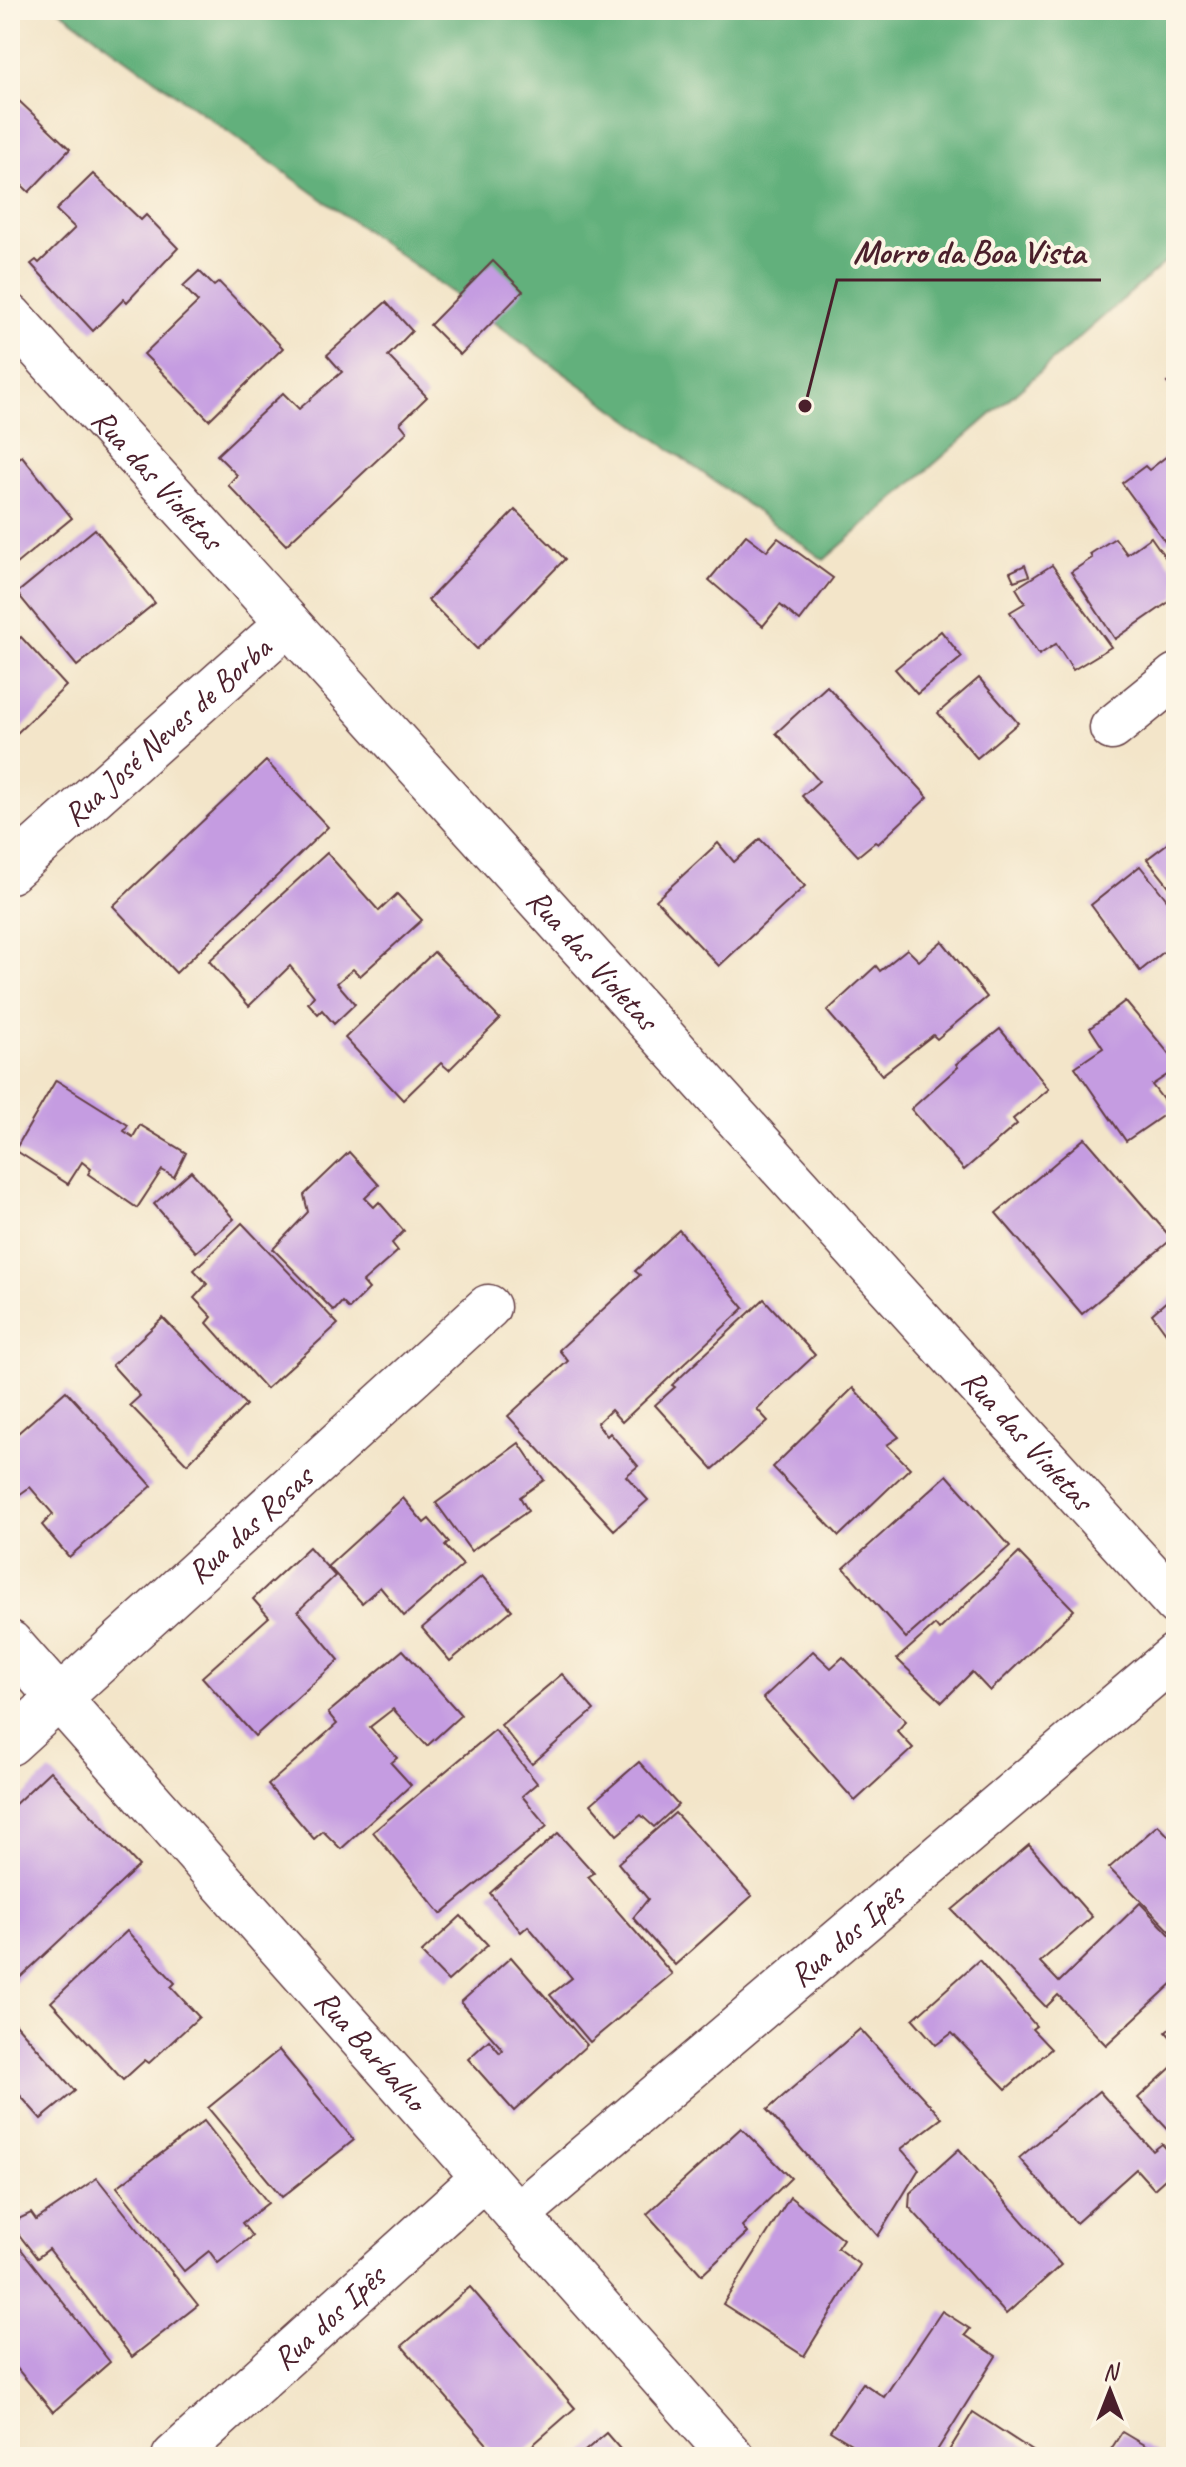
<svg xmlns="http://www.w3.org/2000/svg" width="1186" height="2467" font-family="Caveat,sans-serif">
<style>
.forest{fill:#62b07b;stroke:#566853;stroke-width:2}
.building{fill:#c59ce1}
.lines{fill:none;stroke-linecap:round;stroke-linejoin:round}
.minor-casing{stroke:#633d43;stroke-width:47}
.minor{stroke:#fff;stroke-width:44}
.labels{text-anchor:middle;stroke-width:8;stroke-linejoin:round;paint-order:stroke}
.street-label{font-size:32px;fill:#4a1f2b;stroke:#fcf5e5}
.leader{fill:none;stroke:#4a1f2b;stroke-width:3}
.callout-dot{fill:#4a1f2b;stroke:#fcf5e5;stroke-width:3}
.callout-label{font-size:34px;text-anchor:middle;font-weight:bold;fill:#4a1f2b;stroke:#fcf5e5;stroke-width:8;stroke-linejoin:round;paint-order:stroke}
</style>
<rect width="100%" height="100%" fill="#fcf5e5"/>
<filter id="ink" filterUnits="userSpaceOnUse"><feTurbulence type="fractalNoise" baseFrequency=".0125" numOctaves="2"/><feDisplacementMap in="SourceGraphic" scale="16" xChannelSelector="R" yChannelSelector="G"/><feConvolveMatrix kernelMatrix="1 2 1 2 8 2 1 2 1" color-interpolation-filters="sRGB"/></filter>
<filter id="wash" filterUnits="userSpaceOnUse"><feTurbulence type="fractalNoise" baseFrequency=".006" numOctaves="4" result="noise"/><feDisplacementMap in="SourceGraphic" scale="32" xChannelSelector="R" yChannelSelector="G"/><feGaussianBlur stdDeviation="1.8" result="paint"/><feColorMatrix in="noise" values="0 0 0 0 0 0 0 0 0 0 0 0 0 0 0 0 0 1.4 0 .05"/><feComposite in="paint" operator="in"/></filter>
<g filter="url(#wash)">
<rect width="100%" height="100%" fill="#f3e5c9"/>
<!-- forest -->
<path class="forest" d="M 59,10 L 1176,10 L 1176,253 L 824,560 Z"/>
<g id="blocks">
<!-- building -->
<g class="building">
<path d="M 18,100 L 70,149 L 29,192 L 10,174 L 10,109 Z"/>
<path d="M 93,174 L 141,220 L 146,215 L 178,248 L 127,302 L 124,299 L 93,331 L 31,264 L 36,260 L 39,263 L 75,228 L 56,210 Z"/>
<path d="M 493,261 L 523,291 L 460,355 L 430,325 Z"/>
<path d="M 199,271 L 214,286 L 219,282 L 283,348 L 209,420 L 144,354 L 198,302 L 183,286 Z"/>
<path d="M 386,302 L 412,331 L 388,356 L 427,397 L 400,423 L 407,432 L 286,545 L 228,485 L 237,475 L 217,455 L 283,393 L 299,409 L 342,372 L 327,355 Z"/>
<path d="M 1176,376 L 1176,394 L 1167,383 Z"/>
<path d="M 1176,449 L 1176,535 L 1166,543 L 1122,483 L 1145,466 L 1149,470 Z"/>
<path d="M 22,456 L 72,518 L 10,569 L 10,465 Z"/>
<path d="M 515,510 L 565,559 L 477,649 L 428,600 Z"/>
<path d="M 95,529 L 155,603 L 77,666 L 17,593 Z"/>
<path d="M 746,535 L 767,551 L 778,538 L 833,578 L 800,621 L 780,605 L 763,626 L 709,580 Z"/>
<path d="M 1151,537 L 1176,573 L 1176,597 L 1115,639 L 1071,572 L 1092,558 L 1090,554 L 1115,538 L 1127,554 Z"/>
<path d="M 1025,565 L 1029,576 L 1014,581 L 1010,572 Z"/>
<path d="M 1052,565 L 1111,647 L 1073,670 L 1056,644 L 1039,655 L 1010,612 L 1025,603 L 1016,588 Z"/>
<path d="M 941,631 L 962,657 L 917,694 L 895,669 Z"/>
<path d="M 21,637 L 66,686 L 16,734 L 10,728 L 10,647 Z"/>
<path d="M 979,678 L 1018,723 L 977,758 L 938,713 Z"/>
<path d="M 827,686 L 928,797 L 878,844 L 875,842 L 858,856 L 802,796 L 819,781 L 776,733 Z"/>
<path d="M 266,761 L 328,827 L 176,973 L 113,906 Z"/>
<path d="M 1176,837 L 1176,895 L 1147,859 Z"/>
<path d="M 760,839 L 805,886 L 719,966 L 656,900 L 718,843 L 734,862 Z"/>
<path d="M 327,853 L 379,911 L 397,894 L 422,920 L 360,976 L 353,969 L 337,983 L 355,1004 L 334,1024 L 322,1010 L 318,1014 L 308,1003 L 314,996 L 290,966 L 249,1006 L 209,961 Z"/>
<path d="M 1140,866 L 1176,911 L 1176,942 L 1140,971 L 1091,905 Z"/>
<path d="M 942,941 L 987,997 L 937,1039 L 933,1035 L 882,1075 L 827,1011 L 876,966 L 880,971 L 907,949 L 919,961 Z"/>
<path d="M 434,952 L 500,1019 L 449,1070 L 441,1063 L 403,1100 L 345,1038 Z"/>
<path d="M 1125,1001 L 1176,1062 L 1176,1069 L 1152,1085 L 1171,1110 L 1126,1141 L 1075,1067 L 1103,1048 L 1090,1028 Z"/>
<path d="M 1000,1029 L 1049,1089 L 1013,1119 L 1017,1124 L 964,1170 L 911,1109 L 958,1067 L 956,1064 Z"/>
<path d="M 56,1080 L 128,1125 L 124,1131 L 133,1137 L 140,1125 L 186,1153 L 174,1177 L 162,1170 L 137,1208 L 88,1174 L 91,1169 L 82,1162 L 68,1184 L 15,1150 Z"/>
<path d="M 1085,1138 L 1172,1239 L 1082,1314 L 996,1213 Z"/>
<path d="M 349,1152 L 379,1185 L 365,1198 L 374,1207 L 379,1202 L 404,1231 L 392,1243 L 398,1251 L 363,1282 L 369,1289 L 349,1309 L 342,1302 L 334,1311 L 273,1249 L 308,1212 L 304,1195 Z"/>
<path d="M 191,1171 L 234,1219 L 196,1252 L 154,1204 Z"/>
<path d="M 242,1223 L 338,1324 L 266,1389 L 207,1323 L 212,1317 L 194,1298 L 207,1284 L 194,1270 Z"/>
<path d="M 679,1230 L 744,1308 L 622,1422 L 611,1410 L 597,1423 L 607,1436 L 610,1433 L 638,1466 L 626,1476 L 648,1500 L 614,1530 L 508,1416 L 568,1361 L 559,1350 L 640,1275 L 635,1271 Z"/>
<path d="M 1176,1293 L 1176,1347 L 1152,1314 Z"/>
<path d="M 764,1299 L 815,1355 L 757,1409 L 768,1421 L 713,1469 L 655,1405 L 675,1387 L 672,1385 Z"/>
<path d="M 163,1318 L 246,1405 L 187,1464 L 130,1405 L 140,1396 L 112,1365 Z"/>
<path d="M 853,1388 L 899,1437 L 887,1445 L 910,1468 L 839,1536 L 773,1467 Z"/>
<path d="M 66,1391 L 152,1486 L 69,1557 L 42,1525 L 53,1514 L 30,1487 L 16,1497 L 10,1490 L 10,1440 Z"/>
<path d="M 519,1443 L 544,1480 L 520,1497 L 528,1511 L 471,1551 L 436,1503 Z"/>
<path d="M 947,1475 L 1010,1546 L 906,1638 L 844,1568 Z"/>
<path d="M 403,1498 L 424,1523 L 429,1519 L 449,1542 L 445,1546 L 463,1565 L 404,1616 L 380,1587 L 362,1603 L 328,1566 Z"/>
<path d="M 309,1547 L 335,1576 L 298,1611 L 339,1660 L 255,1736 L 202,1677 L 269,1617 L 253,1599 Z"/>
<path d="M 1019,1553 L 1074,1610 L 990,1691 L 972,1672 L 942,1702 L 897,1659 L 935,1625 L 939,1630 Z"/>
<path d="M 482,1576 L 512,1610 L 450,1661 L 422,1628 Z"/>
<path d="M 403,1650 L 461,1715 L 427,1746 L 393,1709 L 370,1727 L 397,1758 L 391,1763 L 411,1785 L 341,1849 L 323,1831 L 314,1839 L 268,1785 L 337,1724 L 328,1713 Z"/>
<path d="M 813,1651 L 831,1668 L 843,1657 L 906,1721 L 897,1731 L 913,1748 L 855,1801 L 763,1698 Z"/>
<path d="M 562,1674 L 594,1710 L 532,1764 L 501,1725 Z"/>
<path d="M 495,1730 L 537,1783 L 522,1796 L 547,1826 L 441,1914 L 373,1832 Z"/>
<path d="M 639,1762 L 678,1805 L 654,1827 L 641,1815 L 617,1835 L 591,1804 Z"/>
<path d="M 50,1771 L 139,1866 L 10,1987 L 10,1809 Z"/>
<path d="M 675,1813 L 752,1896 L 675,1965 L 633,1918 L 648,1899 L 618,1863 Z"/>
<path d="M 1158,1825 L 1176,1844 L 1176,1937 L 1109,1868 Z"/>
<path d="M 558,1833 L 594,1873 L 588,1877 L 672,1974 L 590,2042 L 550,1995 L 572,1978 L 528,1926 L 521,1932 L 490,1893 Z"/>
<path d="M 1029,1845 L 1092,1917 L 1040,1962 L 1059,1982 L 1140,1903 L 1176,1941 L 1176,1980 L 1106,2045 L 1058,1995 L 1046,2007 L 952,1910 Z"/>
<path d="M 461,1916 L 488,1945 L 448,1981 L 421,1953 Z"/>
<path d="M 127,1931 L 175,1983 L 171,1987 L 199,2017 L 149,2063 L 145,2060 L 123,2080 L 51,2002 Z"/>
<path d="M 511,1957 L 587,2045 L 514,2111 L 468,2059 L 489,2040 L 500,2053 L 503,2050 L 461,2002 Z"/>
<path d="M 979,1960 L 1036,2026 L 1032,2029 L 1051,2049 L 1006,2089 L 952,2033 L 936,2045 L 913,2019 Z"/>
<path d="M 1176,2023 L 1176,2043 L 1166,2032 Z"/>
<path d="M 16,2024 L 75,2091 L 41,2119 L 10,2084 L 10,2030 Z"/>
<path d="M 860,2029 L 942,2118 L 901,2149 L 919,2169 L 878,2236 L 767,2110 Z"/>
<path d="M 279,2050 L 354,2140 L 282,2197 L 208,2108 Z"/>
<path d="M 1176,2063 L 1176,2138 L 1138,2098 Z"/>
<path d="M 1099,2091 L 1153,2151 L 1162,2144 L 1176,2159 L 1176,2169 L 1154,2189 L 1136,2169 L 1076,2223 L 1019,2158 Z"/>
<path d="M 204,2121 L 268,2203 L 242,2223 L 252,2236 L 218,2263 L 209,2251 L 184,2271 L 117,2187 Z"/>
<path d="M 741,2128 L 791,2178 L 742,2226 L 747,2233 L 702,2275 L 647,2214 Z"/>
<path d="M 959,2149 L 1061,2265 L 1006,2314 L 909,2207 L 910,2193 Z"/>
<path d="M 97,2178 L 198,2305 L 132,2357 L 49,2249 L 37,2258 L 10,2223 L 31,2213 L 36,2220 Z"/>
<path d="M 790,2197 L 843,2239 L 837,2248 L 860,2265 L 804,2356 L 723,2304 Z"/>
<path d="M 10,2235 L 110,2362 L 53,2412 L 10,2360 Z"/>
<path d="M 470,2287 L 575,2408 L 519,2457 L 498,2457 L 402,2346 Z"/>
<path d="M 942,2311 L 970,2329 L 965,2335 L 996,2356 L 933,2457 L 861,2457 L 848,2448 L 851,2444 L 830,2431 L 863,2383 L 884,2397 Z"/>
<path d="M 973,2412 L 1042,2457 L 945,2457 Z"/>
<path d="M 1122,2432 L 1164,2457 L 1106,2457 Z"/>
<path d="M 606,2433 L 627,2457 L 578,2457 Z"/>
</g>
</g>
</g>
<g filter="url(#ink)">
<use href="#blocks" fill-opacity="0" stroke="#633d43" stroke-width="2"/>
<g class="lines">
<defs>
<g id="minor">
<path id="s1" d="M 10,316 L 1176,1603"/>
<path d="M 1112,728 L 1176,676"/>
<path id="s2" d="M 10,871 L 288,623"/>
<path id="s3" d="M 10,1643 L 732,2457"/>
<path id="s4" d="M 10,1743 L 488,1307"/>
<path id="s5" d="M 517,2215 L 1176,1655"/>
<path id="s6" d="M 174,2457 L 484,2177"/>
</g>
</defs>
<!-- minor casing -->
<use href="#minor" class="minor-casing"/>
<!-- minor -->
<use href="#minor" class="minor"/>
</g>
</g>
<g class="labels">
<!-- street labels -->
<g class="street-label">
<text dy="11" stroke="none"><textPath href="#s1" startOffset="220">Rua das Violetas</textPath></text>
<text dy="11" stroke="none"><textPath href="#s2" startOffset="210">Rua José Neves de Borba</textPath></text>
<text dy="11" stroke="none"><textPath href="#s1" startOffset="868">Rua das Violetas</textPath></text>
<text dy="11" stroke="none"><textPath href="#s1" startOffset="1516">Rua das Violetas</textPath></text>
<text dy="11" stroke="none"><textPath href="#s4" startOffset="324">Rua das Rosas</textPath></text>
<text dy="11" stroke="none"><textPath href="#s5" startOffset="432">Rua dos Ipês</textPath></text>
<text dy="11" stroke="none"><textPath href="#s3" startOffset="544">Rua Barbalho</textPath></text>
<text dy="11" stroke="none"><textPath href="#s6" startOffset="208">Rua dos Ipês</textPath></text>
</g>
</g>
<!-- callouts -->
<path class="leader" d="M805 406L837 280H1101"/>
<circle class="callout-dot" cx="805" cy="406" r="8"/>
<g class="callout-label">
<text x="969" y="263">Morro da Boa Vista</text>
</g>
<!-- margin -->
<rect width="1186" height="2467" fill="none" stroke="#fcf5e5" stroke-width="40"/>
<!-- north arrow -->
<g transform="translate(1110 2391)" stroke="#fcf5e5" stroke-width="6" paint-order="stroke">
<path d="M0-6L14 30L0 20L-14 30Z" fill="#4a1f2b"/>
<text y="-12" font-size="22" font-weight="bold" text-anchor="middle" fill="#4a1f2b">N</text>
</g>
</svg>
